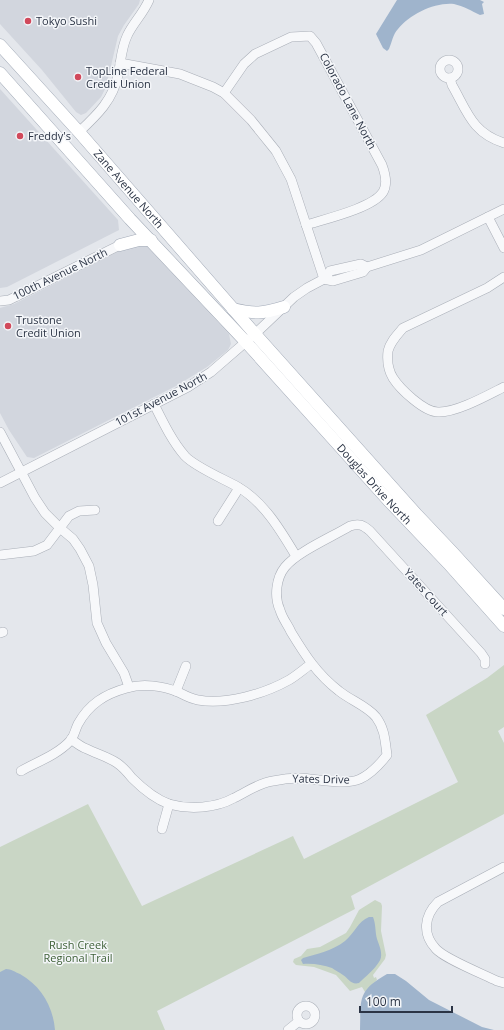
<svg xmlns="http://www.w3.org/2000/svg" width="504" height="1030" font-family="'Open Sans',sans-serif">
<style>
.built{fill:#d2d6de}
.green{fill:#c9d6c5}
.water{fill:#9fb4cc}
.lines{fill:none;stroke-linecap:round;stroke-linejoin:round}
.minor-casing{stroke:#a9aeb7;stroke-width:10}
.major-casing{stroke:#a3abb8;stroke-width:13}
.minor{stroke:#f7f8fa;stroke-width:9}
.major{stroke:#fff;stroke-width:12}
.poi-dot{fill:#d1495b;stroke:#f4f6f9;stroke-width:1.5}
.labels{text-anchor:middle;stroke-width:3;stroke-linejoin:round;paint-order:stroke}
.poi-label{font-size:11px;fill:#2b3445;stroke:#f4f6f9;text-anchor:start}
.street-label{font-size:11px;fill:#2b3445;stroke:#f4f6f9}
.park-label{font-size:11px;fill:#3f6138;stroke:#f4f6f9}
</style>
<rect width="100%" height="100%" fill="#e4e7ec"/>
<!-- built -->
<g class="built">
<path d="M 0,0 L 140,0 L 139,4 L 124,25 L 118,36 L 106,87 L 101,97 L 86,113 L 81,115 L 76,112 L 42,70 L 0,24 Z"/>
<path d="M 0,89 L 118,220 L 119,230 L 7,287 L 0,288 Z"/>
<path d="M 135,243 L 146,245 L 229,334 L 231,344 L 228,350 L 207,367 L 176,386 L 34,458 L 27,457 L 9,430 L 0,413 L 0,308 L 14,304 Z"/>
</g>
<!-- green -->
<g class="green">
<path d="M 504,665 L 504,727 L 498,731 L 504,743 L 504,814 L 351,896 L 355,909 L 157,1011 L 165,1030 L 0,1030 L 0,847 L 88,804 L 142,906 L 293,836 L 304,859 L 458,782 L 426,715 L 487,678 Z"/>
<path d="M 375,900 L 381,903 L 382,906 L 381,931 L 386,955 L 385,959 L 373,975 L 374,978 L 376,977 L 377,980 L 365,992 L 362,987 L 350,991 L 336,975 L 314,967 L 296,965 L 293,962 L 294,959 L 301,956 L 307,949 L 320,947 L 346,933 L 350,927 L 359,910 Z"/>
</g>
<!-- water -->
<g class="water">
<path d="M 397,0 L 480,0 L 484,2 L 482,4 L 484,14 L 480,15 C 472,11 463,6 454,4 C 435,2 410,14 398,29 C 393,34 392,42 389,49 L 387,51 L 383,48 L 376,34 Z"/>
<path d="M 369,917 L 373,917 C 376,924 375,932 377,939 C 379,945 382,951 381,957 C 380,965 365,977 359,983 C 351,985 349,979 343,975 C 340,973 335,970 332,968 C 323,965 313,963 303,964 L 301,960 L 303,958 C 317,954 332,951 345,941 C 354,934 358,921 369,917 Z"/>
<path d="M 6,969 C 11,969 15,972 20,974 C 41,986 53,1006 55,1030 L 0,1030 L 0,972 Z"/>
<path d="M 387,974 L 395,974 L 406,981 L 429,1000 L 482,1027 L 494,1030 L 360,1030 C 361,999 357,991 387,974 Z"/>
</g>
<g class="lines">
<defs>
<g id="minor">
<circle cx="449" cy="69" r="9"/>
<path d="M 120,63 L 180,74 L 213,87 L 224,93 L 251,120 L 276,151 L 291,179 L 324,279"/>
<path d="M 450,78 L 452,85 C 467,111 472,133 504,143"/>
<path d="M 224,93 L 244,64 L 255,54 L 291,37 L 310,36 L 316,43 L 382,165 C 385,173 388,184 383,192 C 373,208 325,219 306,225"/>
<path d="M 79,132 C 97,115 113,100 118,75 C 121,62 121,49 127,36 C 133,23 143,14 149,0"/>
<path d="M 488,217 L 504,248"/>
<path d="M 504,277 L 487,288 L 403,328 C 397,335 390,342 388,351 C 387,360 388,370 393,378 C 400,389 424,412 438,412 C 456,413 488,395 504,387"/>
<path d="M 324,279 L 333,281 L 363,272 L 367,267 L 421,250 L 504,209"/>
<path d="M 0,301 L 9,300 L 120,245"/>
<path d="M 154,404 C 163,422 172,441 185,456 C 195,467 224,479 238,487 C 264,502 281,531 296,556"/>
<path d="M 0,432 L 35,498 L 45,513 L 60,528 L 73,539 L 80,549 L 89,566 L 93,585 L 97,623 L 106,643 L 124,673 L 129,687"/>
<path d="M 0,483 L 188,387 L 211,372 L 255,334 L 294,297 L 307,288 L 324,279 L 330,271 L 361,264 L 367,267"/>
<path d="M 218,521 L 239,488"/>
<path d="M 0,555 L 34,551 L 47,545 L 69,516 L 79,511 L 95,510"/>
<path d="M 0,633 L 3,632"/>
<path d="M 176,691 L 186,666"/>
<path d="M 71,739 C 76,743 81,747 87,749 C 97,754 108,757 117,763 C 123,767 128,773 132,778 C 142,788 155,799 169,804 C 190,810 216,808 234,798 C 247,792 258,783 273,781 C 282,779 291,778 300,778 C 318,779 344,786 360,779 C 371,774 380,764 387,755 C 385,741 385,729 376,717 C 367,706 350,700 339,691 C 317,674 305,655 291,632 C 288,625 282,618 280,610 C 274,597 276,578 285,567 C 297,552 332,537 350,526 C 359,523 363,525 370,531 L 481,653 L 485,659 L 485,664"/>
<path d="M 21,771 C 37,762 57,755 70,741 C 74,737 75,730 78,724 C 89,704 105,694 127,688 C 143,683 163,686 178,692 C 184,695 191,699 198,700 C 226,705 264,694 289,680 C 296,676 304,669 311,664"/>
<path d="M 162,829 L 169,804"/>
<path d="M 504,867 L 438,902 C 424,916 422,934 436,949 C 445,959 483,974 497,981 L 504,983"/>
<circle cx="306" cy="1015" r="9"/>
<path d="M 288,1030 L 299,1021"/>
</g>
<g id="major">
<path id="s1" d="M 0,45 L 79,132 L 255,334 L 417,515 L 453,553 L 504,609"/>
<path id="s2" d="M 0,73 L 130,219 L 246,342 L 388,500 L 448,563 L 504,626"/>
<path d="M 120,245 L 139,240 L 151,240"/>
<path d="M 233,309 C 256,314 261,314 284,307"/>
</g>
</defs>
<!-- minor casing -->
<use href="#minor" class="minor-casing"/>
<!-- major casing -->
<use href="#major" class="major-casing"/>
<!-- minor -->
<use href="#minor" class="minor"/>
<!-- major -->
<use href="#major" class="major"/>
</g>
<!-- markers -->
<g class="poi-dot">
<circle cx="28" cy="21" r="4"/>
<circle cx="78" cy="77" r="4"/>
<circle cx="20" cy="136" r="4"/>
<circle cx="8" cy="326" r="4"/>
</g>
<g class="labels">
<!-- poi labels -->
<g class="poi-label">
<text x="36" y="25">Tokyo Sushi</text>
<text x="86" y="75">TopLine Federal<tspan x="86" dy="13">Credit Union</tspan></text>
<text x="28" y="140">Freddy's</text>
<text x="16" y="324">Trustone<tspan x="16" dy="13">Credit Union</tspan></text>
</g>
<!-- street labels -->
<g class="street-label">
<text transform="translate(348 101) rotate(62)" y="4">Colorado Lane North</text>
<text dy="4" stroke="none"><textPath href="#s1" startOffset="193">Zane Avenue North</textPath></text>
<text transform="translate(60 274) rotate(-26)" y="4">100th Avenue North</text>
<text transform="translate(161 399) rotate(-28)" y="4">101st Avenue North</text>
<text dy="4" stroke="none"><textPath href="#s2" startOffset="556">Douglas Drive North</textPath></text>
<text transform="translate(426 592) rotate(48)" y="4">Yates Court</text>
<text transform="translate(321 779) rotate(1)" y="4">Yates Drive</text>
</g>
<!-- park labels -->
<g class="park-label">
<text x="78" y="949">Rush Creek<tspan x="78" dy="13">Regional Trail</tspan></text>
</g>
</g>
<!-- scale -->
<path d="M360 1006v6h92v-6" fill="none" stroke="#2b3445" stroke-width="2"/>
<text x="366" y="1006" font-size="12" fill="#2b3445" stroke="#f4f6f9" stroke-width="3" paint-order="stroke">100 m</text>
</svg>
